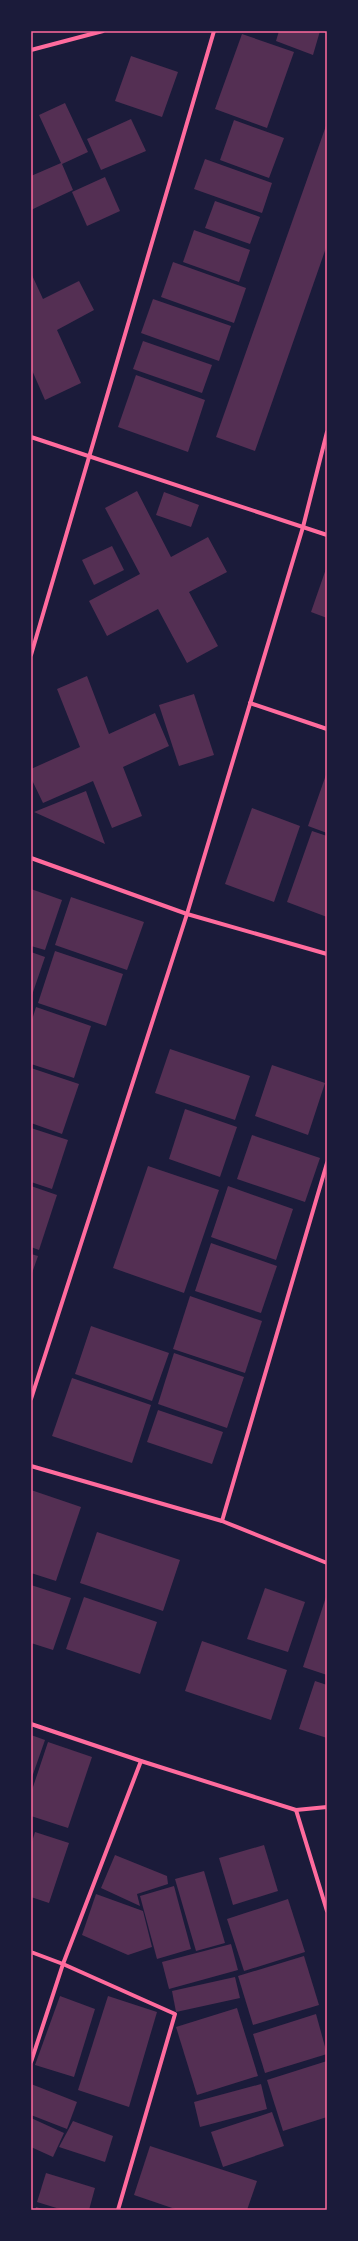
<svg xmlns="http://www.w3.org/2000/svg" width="358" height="2241" font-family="Jost,sans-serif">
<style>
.building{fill:#542f53}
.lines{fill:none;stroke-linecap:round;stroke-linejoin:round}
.minor{stroke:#ff6b9d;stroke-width:4}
.neatline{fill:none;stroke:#ff6b9d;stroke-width:1.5}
</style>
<rect width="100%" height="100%" fill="#1b1b3a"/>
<!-- building -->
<g class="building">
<path d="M 279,31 L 320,31 L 313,55 L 276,41 Z"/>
<path d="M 242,34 L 294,52 L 267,128 L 215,109 Z"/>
<path d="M 131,56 L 178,72 L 162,117 L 115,101 Z"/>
<path d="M 65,103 L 88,152 L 62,164 L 73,190 L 31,210 L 31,176 L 61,163 L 39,115 Z"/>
<path d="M 131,119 L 146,151 L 101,170 L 87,139 Z"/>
<path d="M 234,120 L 284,138 L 269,178 L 220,160 Z"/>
<path d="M 327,123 L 327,245 L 255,451 L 216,437 Z"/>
<path d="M 205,159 L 272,183 L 262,213 L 194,189 Z"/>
<path d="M 105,177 L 120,211 L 87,226 L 72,192 Z"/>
<path d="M 215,201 L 260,217 L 250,244 L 205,228 Z"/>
<path d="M 194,230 L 250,250 L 239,282 L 183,262 Z"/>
<path d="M 173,262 L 246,288 L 234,323 L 161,297 Z"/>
<path d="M 31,273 L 43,299 L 79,281 L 94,310 L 57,330 L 81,383 L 45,400 L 31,368 Z"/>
<path d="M 153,299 L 231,326 L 219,361 L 141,333 Z"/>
<path d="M 143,341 L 212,365 L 202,393 L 133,369 Z"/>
<path d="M 136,375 L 205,400 L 188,452 L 118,427 Z"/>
<path d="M 137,491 L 171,557 L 208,537 L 227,572 L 189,592 L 218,646 L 187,663 L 158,609 L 107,636 L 89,601 L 140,574 L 105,508 Z"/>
<path d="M 164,492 L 199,505 L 191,527 L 156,515 Z"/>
<path d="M 112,546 L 124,570 L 94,585 L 82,560 Z"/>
<path d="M 327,566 L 327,618 L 311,612 Z"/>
<path d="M 87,676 L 109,734 L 155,713 L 169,746 L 123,767 L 142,816 L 112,828 L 93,781 L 43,803 L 31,778 L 31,769 L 80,747 L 57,689 Z"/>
<path d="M 194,694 L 214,755 L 179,766 L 159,705 Z"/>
<path d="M 327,772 L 327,833 L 308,826 Z"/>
<path d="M 86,791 L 105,844 L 34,812 Z"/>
<path d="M 252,808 L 300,826 L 274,902 L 225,884 Z"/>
<path d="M 312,831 L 327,836 L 327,917 L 287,902 Z"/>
<path d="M 31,889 L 62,900 L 45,950 L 31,946 Z"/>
<path d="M 71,897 L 144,922 L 127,970 L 55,945 Z"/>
<path d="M 55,951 L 123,974 L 106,1026 L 38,1003 Z"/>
<path d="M 31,952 L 45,957 L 31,998 Z"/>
<path d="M 36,1007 L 91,1026 L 74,1078 L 31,1064 L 31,1023 Z"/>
<path d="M 170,1049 L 250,1076 L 235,1120 L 155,1093 Z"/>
<path d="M 272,1065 L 325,1083 L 308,1135 L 255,1116 Z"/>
<path d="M 31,1068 L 79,1084 L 62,1134 L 31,1123 Z"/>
<path d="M 185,1109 L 237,1127 L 220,1177 L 169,1159 Z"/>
<path d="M 31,1128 L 68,1140 L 52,1189 L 31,1182 Z"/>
<path d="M 252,1135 L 320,1158 L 305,1202 L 237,1179 Z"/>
<path d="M 148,1166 L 219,1190 L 184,1293 L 113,1268 Z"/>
<path d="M 31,1186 L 57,1195 L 39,1250 L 31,1247 Z"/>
<path d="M 228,1186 L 293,1209 L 276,1260 L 211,1237 Z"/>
<path d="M 211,1243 L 277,1266 L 261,1313 L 195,1291 Z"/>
<path d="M 31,1254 L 38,1256 L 31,1276 Z"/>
<path d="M 190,1296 L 262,1321 L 245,1373 L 173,1349 Z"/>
<path d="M 91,1326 L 169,1353 L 152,1401 L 75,1374 Z"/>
<path d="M 174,1353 L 244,1377 L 227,1428 L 158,1404 Z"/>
<path d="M 72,1378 L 151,1405 L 132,1463 L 52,1436 Z"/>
<path d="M 158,1410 L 223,1432 L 212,1464 L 147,1442 Z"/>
<path d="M 31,1490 L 81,1507 L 56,1581 L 31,1573 Z"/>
<path d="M 97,1532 L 180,1560 L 163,1611 L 80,1583 Z"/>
<path d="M 31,1585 L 71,1598 L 53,1650 L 31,1643 Z"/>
<path d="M 265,1588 L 305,1602 L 288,1652 L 247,1639 Z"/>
<path d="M 327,1594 L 327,1675 L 303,1667 Z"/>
<path d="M 84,1597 L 157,1622 L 140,1674 L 66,1649 Z"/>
<path d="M 202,1641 L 287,1670 L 271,1720 L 185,1691 Z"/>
<path d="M 315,1681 L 327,1685 L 327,1738 L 299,1729 Z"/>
<path d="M 31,1735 L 45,1740 L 31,1780 Z"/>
<path d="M 48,1742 L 92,1757 L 68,1828 L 31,1816 L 31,1793 Z"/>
<path d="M 35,1832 L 69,1843 L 49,1903 L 31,1897 L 31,1845 Z"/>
<path d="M 264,1845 L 278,1891 L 233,1905 L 219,1858 Z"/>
<path d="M 115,1855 L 167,1876 L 168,1884 L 137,1894 L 140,1906 L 101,1888 Z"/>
<path d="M 204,1871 L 225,1943 L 196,1951 L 175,1879 Z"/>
<path d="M 174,1886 L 191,1949 L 157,1959 L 140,1896 Z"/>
<path d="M 96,1894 L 143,1911 L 152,1947 L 128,1955 L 82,1935 Z"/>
<path d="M 288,1899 L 305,1952 L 244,1971 L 227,1919 Z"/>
<path d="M 231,1944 L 238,1970 L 169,1989 L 162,1962 Z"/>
<path d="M 304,1956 L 319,2005 L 253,2025 L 238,1976 Z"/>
<path d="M 235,1977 L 240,1998 L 176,2012 L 172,1991 Z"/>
<path d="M 60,1996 L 95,2009 L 74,2077 L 35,2065 Z"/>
<path d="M 108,1996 L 157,2012 L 129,2107 L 78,2090 Z"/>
<path d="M 237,2008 L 258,2076 L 197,2095 L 176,2027 Z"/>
<path d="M 316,2014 L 327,2054 L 265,2073 L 253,2034 Z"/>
<path d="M 327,2061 L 327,2117 L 283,2131 L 267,2080 Z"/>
<path d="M 31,2084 L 77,2102 L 67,2129 L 31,2115 Z"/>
<path d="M 261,2084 L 267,2109 L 200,2127 L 194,2102 Z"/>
<path d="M 272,2112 L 284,2146 L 223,2167 L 211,2132 Z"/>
<path d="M 31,2118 L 64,2133 L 53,2157 L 31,2147 Z"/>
<path d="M 73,2121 L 113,2136 L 105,2162 L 59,2147 Z"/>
<path d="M 150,2146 L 257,2181 L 247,2210 L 178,2210 L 134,2195 Z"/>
<path d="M 46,2173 L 95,2188 L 89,2210 L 63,2210 L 37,2202 Z"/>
<path d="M 36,2207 L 46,2210 L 35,2210 Z"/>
</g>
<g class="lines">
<!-- minor -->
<g class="minor">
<path d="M 31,50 L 103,31"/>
<path d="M 31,437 L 327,535"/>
<path d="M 31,655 L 214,31"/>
<path d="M 250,703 L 327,729"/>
<path d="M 31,858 L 187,914 L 327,954"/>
<path d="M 31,1399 L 187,914 L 303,527 L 327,432"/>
<path d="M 31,1466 L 222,1521 L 327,1563"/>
<path d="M 222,1521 L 327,1163"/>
<path d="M 31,1724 L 141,1761 L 296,1810 L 327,1807"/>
<path d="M 296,1810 L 327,1911"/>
<path d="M 31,1952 L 63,1964 L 175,2014 L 118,2210"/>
<path d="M 31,2062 L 63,1964 L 141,1761"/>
</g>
</g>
<!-- border -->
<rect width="358" height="2241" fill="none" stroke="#1b1b3a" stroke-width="64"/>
<rect x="32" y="32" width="294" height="2177" class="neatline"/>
</svg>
